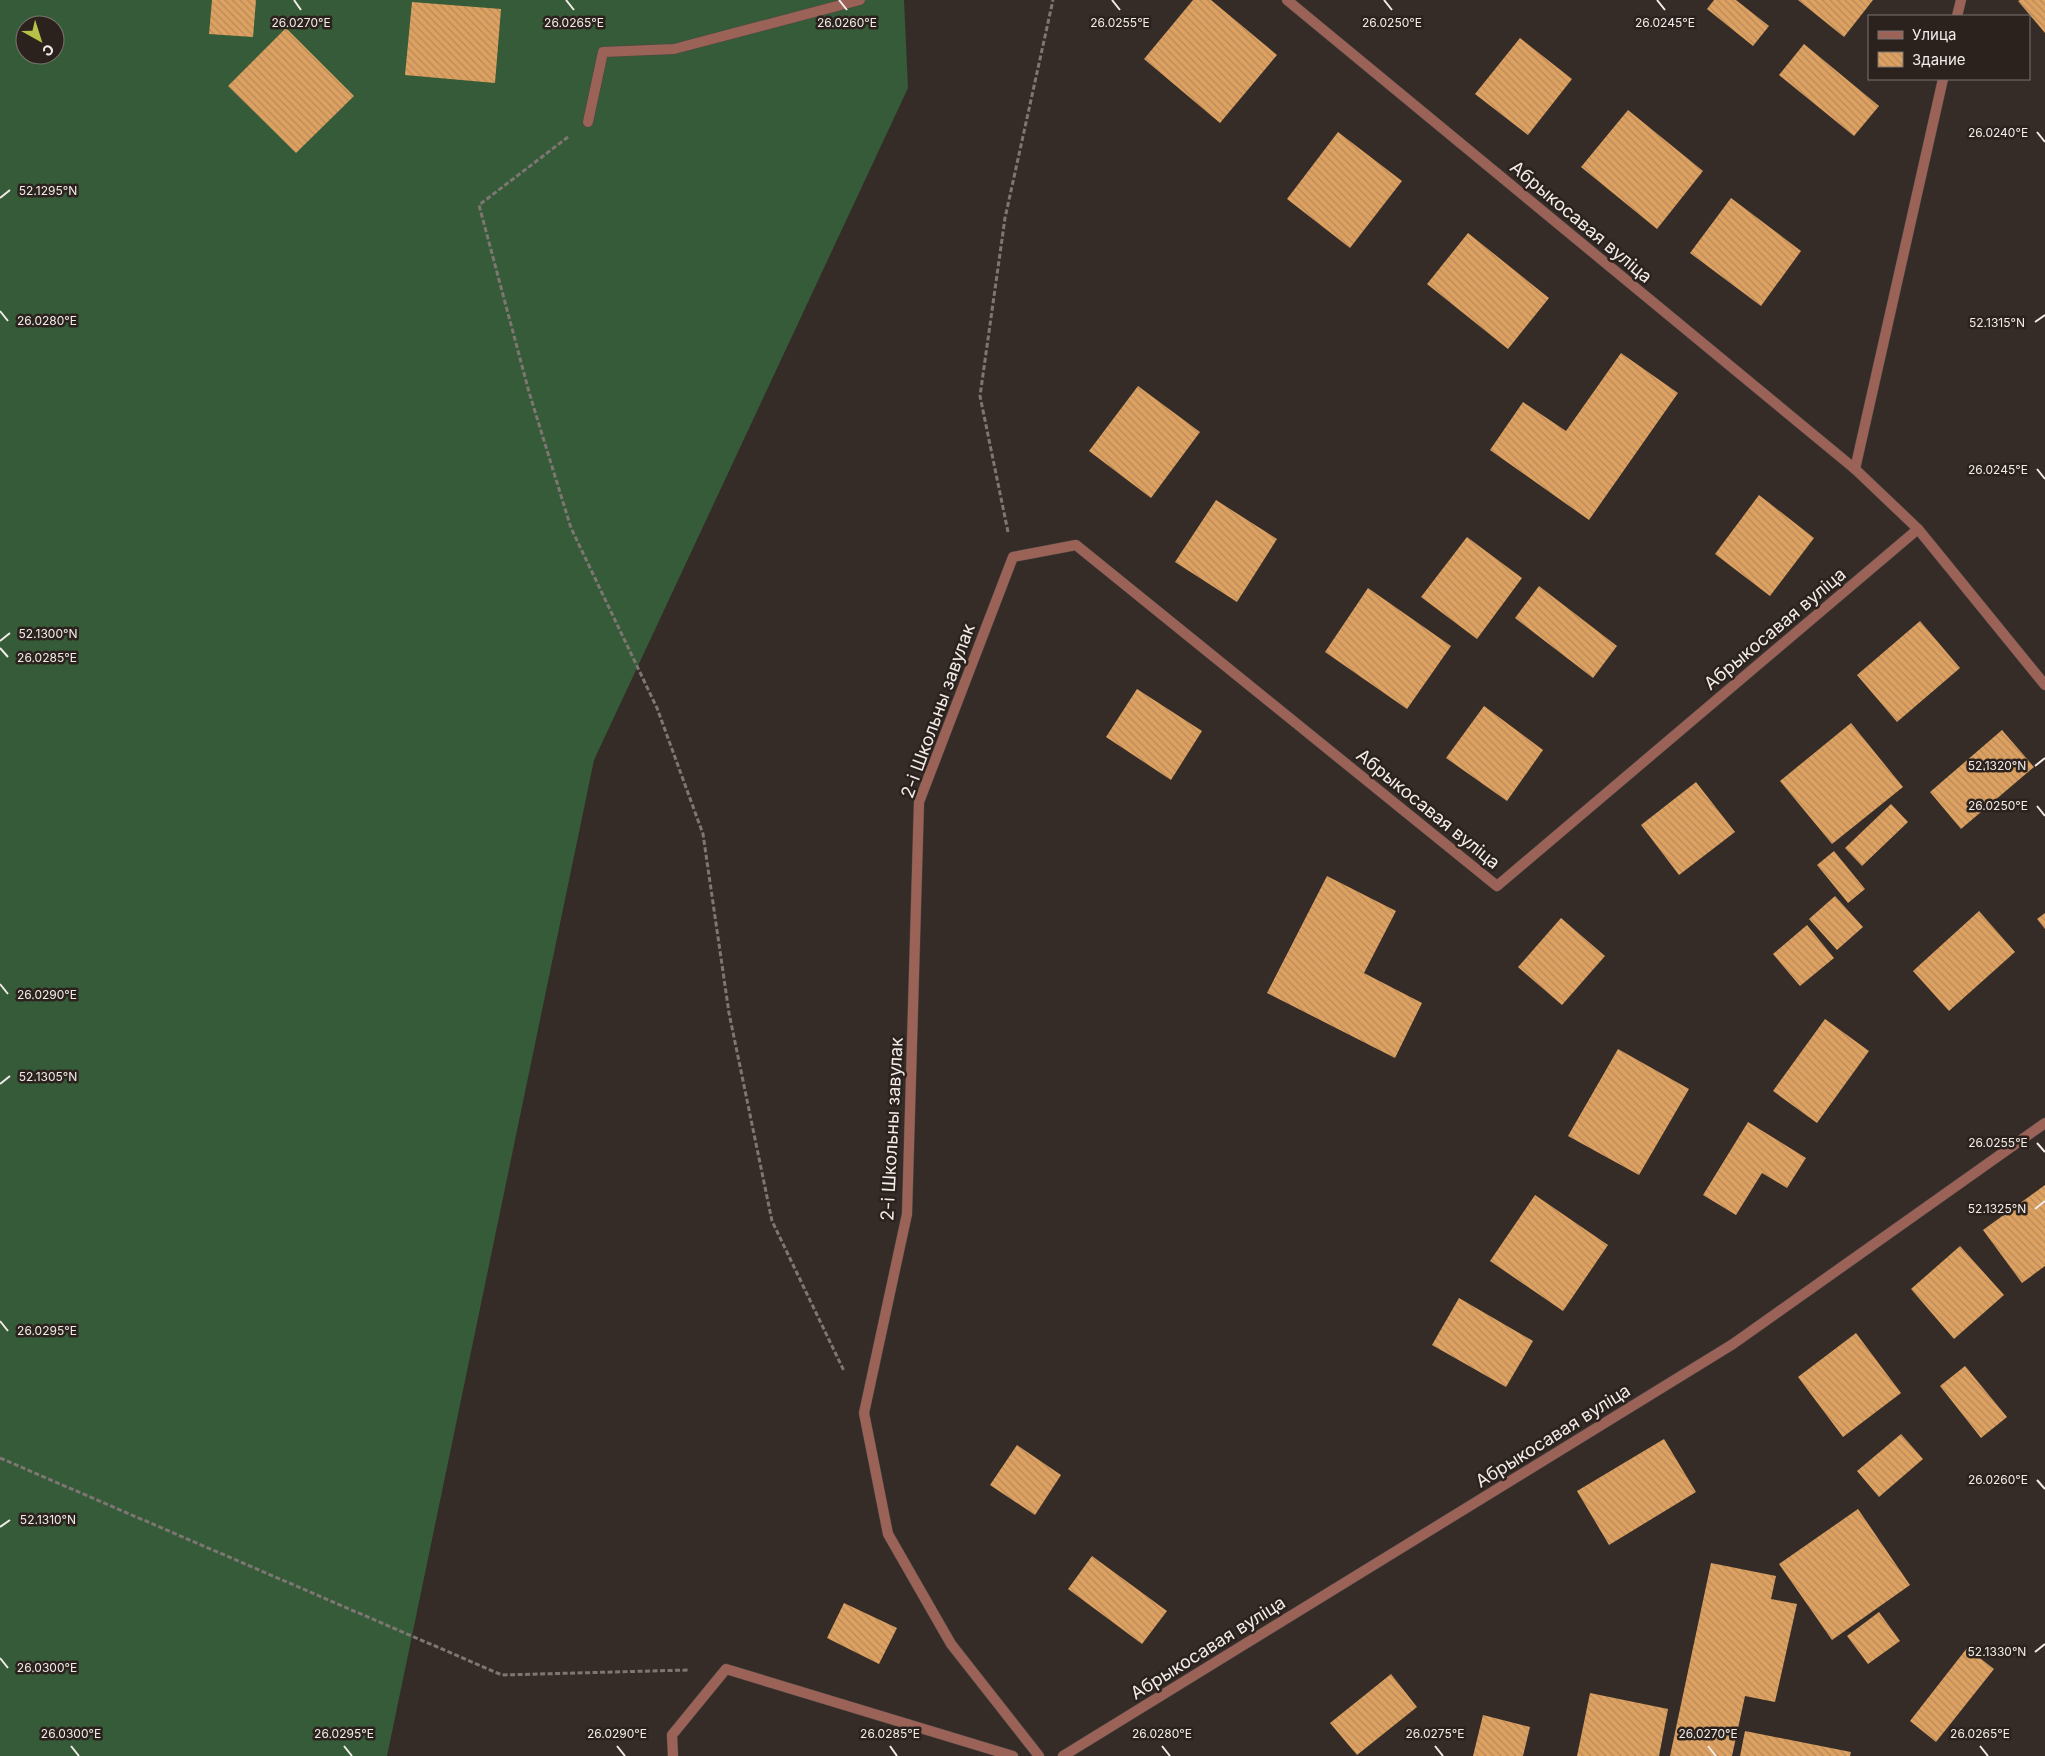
<svg xmlns="http://www.w3.org/2000/svg" width="2045" height="1756" font-family="Inter,sans-serif">
<style>
.grass{fill:#365b38;fill-rule:evenodd}
.building{fill:url(#building-back-hatch)}
.lines{fill:none;stroke-linecap:round;stroke-linejoin:round}
.service-casing{stroke:#4f4743;stroke-width:11}
.minor-casing{stroke:#4f4743;stroke-width:11}
.path{stroke:#7d7672;stroke-width:3;stroke-dasharray:5 2.5;stroke-linecap:butt}
.service{stroke:#9b6358;stroke-width:10}
.minor{stroke:#9b6358;stroke-width:10}
.ticks{fill:none;stroke:#f2ece9;stroke-width:2}
.labels{text-anchor:middle;stroke-width:5;stroke-linejoin:round;paint-order:stroke}
.street-label{font-size:18px;fill:#f2ece9;stroke:#2b221e}
.ticks-label{font-size:12px;text-anchor:middle;fill:#f2ece9;stroke:#2b221e;stroke-width:5;stroke-linejoin:round;paint-order:stroke}
</style>
<defs>
<pattern id="building-back-hatch" width="6" height="6" patternUnits="userSpaceOnUse" patternTransform="scale(1.25)"><rect width="6" height="6" fill="#dda161"/><path d="M-1 5l2 2M0 0l6 6M5-1l2 2" fill="none" stroke="#b88a5a"/></pattern>
</defs>
<rect width="100%" height="100%" fill="#352c28"/>
<!-- grass -->
<path class="grass" d="M 0,0 L 904,0 L 908,88 L 594,760 L 387,1756 L 0,1756 ZM 25,25 L 55,25 L 55,55 L 25,55 Z"/>
<!-- building -->
<g class="building">
<path d="M 212,0 L 256,0 L 253,37 L 209,34 Z"/>
<path d="M 1193,0 L 1211,0 L 1277,55 L 1220,123 L 1144,59 Z"/>
<path d="M 1714,0 L 1736,0 L 1769,26 L 1753,46 L 1707,9 Z"/>
<path d="M 1798,0 L 1873,0 L 1844,37 Z"/>
<path d="M 2020,0 L 2045,0 L 2045,33 L 2018,1 Z"/>
<path d="M 412,2 L 501,9 L 495,83 L 405,75 Z"/>
<path d="M 286,28 L 354,96 L 296,153 L 228,86 Z"/>
<path d="M 1520,38 L 1572,79 L 1528,135 L 1475,94 Z"/>
<path d="M 1804,44 L 1879,106 L 1854,136 L 1779,75 Z"/>
<path d="M 1628,110 L 1703,171 L 1657,229 L 1581,167 Z"/>
<path d="M 1338,132 L 1402,181 L 1350,248 L 1287,199 Z"/>
<path d="M 1731,198 L 1801,251 L 1761,306 L 1690,253 Z"/>
<path d="M 1468,233 L 1549,298 L 1508,349 L 1427,284 Z"/>
<path d="M 1621,353 L 1678,393 L 1589,520 L 1490,450 L 1523,402 L 1566,431 Z"/>
<path d="M 1138,386 L 1200,432 L 1151,498 L 1089,451 Z"/>
<path d="M 1759,495 L 1814,538 L 1770,596 L 1715,554 Z"/>
<path d="M 1216,500 L 1277,539 L 1237,602 L 1175,562 Z"/>
<path d="M 1467,537 L 1522,578 L 1477,639 L 1421,597 Z"/>
<path d="M 1539,586 L 1617,646 L 1593,678 L 1515,618 Z"/>
<path d="M 1368,588 L 1451,646 L 1407,709 L 1325,652 Z"/>
<path d="M 1920,621 L 1960,668 L 1897,722 L 1857,675 Z"/>
<path d="M 1137,689 L 1202,731 L 1171,780 L 1106,737 Z"/>
<path d="M 1484,706 L 1543,750 L 1507,801 L 1446,758 Z"/>
<path d="M 1851,723 L 1903,787 L 1832,844 L 1780,781 Z"/>
<path d="M 2002,730 L 2034,767 L 1961,829 L 1930,792 Z"/>
<path d="M 1696,782 L 1735,832 L 1679,875 L 1641,825 Z"/>
<path d="M 1891,804 L 1908,822 L 1862,866 L 1845,848 Z"/>
<path d="M 1834,851 L 1865,889 L 1848,903 L 1817,865 Z"/>
<path d="M 1327,876 L 1396,911 L 1364,973 L 1422,1003 L 1395,1058 L 1267,993 Z"/>
<path d="M 1835,896 L 1863,927 L 1837,950 L 1809,919 Z"/>
<path d="M 1979,911 L 2015,952 L 1949,1011 L 1913,971 Z"/>
<path d="M 2045,913 L 2045,929 L 2037,919 Z"/>
<path d="M 1561,918 L 1605,956 L 1562,1005 L 1518,967 Z"/>
<path d="M 1807,925 L 1834,958 L 1800,986 L 1773,954 Z"/>
<path d="M 1825,1019 L 1869,1051 L 1817,1123 L 1773,1091 Z"/>
<path d="M 1618,1049 L 1689,1089 L 1639,1175 L 1568,1136 Z"/>
<path d="M 1748,1122 L 1806,1158 L 1787,1188 L 1762,1173 L 1736,1215 L 1703,1195 Z"/>
<path d="M 2045,1185 L 2045,1266 L 2022,1283 L 1983,1230 Z"/>
<path d="M 1535,1195 L 1608,1245 L 1563,1311 L 1490,1261 Z"/>
<path d="M 1960,1246 L 2004,1295 L 1954,1339 L 1911,1289 Z"/>
<path d="M 1459,1298 L 1533,1341 L 1506,1387 L 1432,1345 Z"/>
<path d="M 1856,1333 L 1901,1393 L 1843,1437 L 1798,1377 Z"/>
<path d="M 1965,1366 L 2007,1417 L 1981,1438 L 1940,1386 Z"/>
<path d="M 1901,1434 L 1923,1459 L 1879,1497 L 1857,1471 Z"/>
<path d="M 1664,1439 L 1696,1492 L 1609,1545 L 1577,1491 Z"/>
<path d="M 1017,1445 L 1061,1475 L 1035,1515 L 990,1485 Z"/>
<path d="M 1858,1509 L 1910,1585 L 1832,1640 L 1779,1564 Z"/>
<path d="M 1092,1556 L 1167,1611 L 1142,1644 L 1068,1589 Z"/>
<path d="M 1711,1563 L 1776,1576 L 1771,1599 L 1797,1604 L 1775,1702 L 1745,1696 L 1732,1756 L 1670,1756 Z"/>
<path d="M 844,1603 L 897,1628 L 879,1664 L 827,1638 Z"/>
<path d="M 1879,1612 L 1900,1641 L 1868,1664 L 1847,1636 Z"/>
<path d="M 1967,1648 L 1994,1669 L 1936,1742 L 1910,1721 Z"/>
<path d="M 1391,1674 L 1417,1707 L 1357,1755 L 1330,1723 Z"/>
<path d="M 1590,1693 L 1668,1709 L 1659,1756 L 1577,1756 Z"/>
<path d="M 1483,1715 L 1530,1727 L 1523,1756 L 1473,1756 Z"/>
<path d="M 1745,1731 L 1851,1752 L 1850,1756 L 1740,1756 Z"/>
</g>
<g class="lines">
<defs>
<g id="service">
<path d="M 588,122 L 603,52 L 674,49 L 860,0"/>
<path d="M 673,1756 L 672,1735 L 726,1669 L 1013,1756"/>
</g>
<g id="minor">
<path d="M 1287,0 L 1855,469 L 1918,529 L 2045,685"/>
<path d="M 1957,16 L 1961,0"/>
<path d="M 1855,469 L 1943,79"/>
<path d="M 1039,1756 L 951,1644 L 888,1534 L 864,1413 L 907,1214 L 919,802 L 1013,557 L 1076,545 L 1497,886 L 1918,529"/>
<path d="M 1063,1756 L 1733,1344 L 2045,1123"/>
</g>
</defs>
<!-- service casing -->
<use href="#service" class="service-casing"/>
<!-- minor casing -->
<use href="#minor" class="minor-casing"/>
<!-- path -->
<g class="path">
<path d="M 568,137 L 479,205 L 529,392 L 571,528 L 657,708 L 703,834 L 729,1013 L 772,1221 L 844,1371"/>
<path d="M 1008,532 L 980,396 L 1005,218 L 1053,0"/>
<path d="M 0,1458 L 502,1675 L 688,1670"/>
</g>
<!-- service -->
<use href="#service" class="service"/>
<!-- minor -->
<use href="#minor" class="minor"/>
</g>
<!-- ticks -->
<path class="ticks" d="M 294,0 L 301,10M 566,0 L 574,10M 839,0 L 847,10M 1112,0 L 1120,10M 1384,0 L 1392,10M 1657,0 L 1665,10M 2037,132 L 2045,142M 0,198 L 10,190M 0,311 L 8,321M 2035,322 L 2045,315M 2037,469 L 2045,479M 0,641 L 10,633M 0,648 L 8,657M 2035,766 L 2045,758M 2037,806 L 2045,816M 0,984 L 8,994M 0,1084 L 10,1076M 2037,1143 L 2045,1152M 2035,1209 L 2045,1201M 0,1321 L 8,1331M 2037,1480 L 2045,1489M 0,1527 L 10,1520M 2035,1652 L 2045,1644M 0,1658 L 8,1668M 71,1746 L 79,1756M 344,1746 L 352,1756M 617,1746 L 625,1756M 890,1746 L 897,1756M 1162,1746 L 1170,1756M 1435,1746 L 1443,1756M 1708,1746 L 1716,1756M 1980,1746 L 1988,1756"/>
<g class="labels">
<!-- street labels -->
<g class="street-label">
<text transform="translate(1581 222) rotate(40)" y="6">Абрыкосавая вуліца</text>
<text transform="translate(1775 629) rotate(-40)" y="6">Абрыкосавая вуліца</text>
<text transform="translate(938 711) rotate(-70)" y="6">2-і Школьны завулак</text>
<text transform="translate(1428 809) rotate(39)" y="6">Абрыкосавая вуліца</text>
<text transform="translate(892 1129) rotate(-87)" y="6">2-і Школьны завулак</text>
<text transform="translate(1553 1436) rotate(-32)" y="6">Абрыкосавая вуліца</text>
<text transform="translate(1208 1648) rotate(-32)" y="6">Абрыкосавая вуліца</text>
</g>
</g>
<g class="ticks-label">
<text x="301" y="27">26.0270°E</text>
<text x="847" y="27">26.0260°E</text>
<text x="1120" y="27">26.0255°E</text>
<text x="574" y="27">26.0265°E</text>
<text x="1392" y="27">26.0250°E</text>
<text x="1665" y="27">26.0245°E</text>
<text x="1998" y="137">26.0240°E</text>
<text x="48" y="195">52.1295°N</text>
<text x="47" y="325">26.0280°E</text>
<text x="1997" y="327">52.1315°N</text>
<text x="1998" y="474">26.0245°E</text>
<text x="48" y="638">52.1300°N</text>
<text x="47" y="662">26.0285°E</text>
<text x="1997" y="770">52.1320°N</text>
<text x="1998" y="810">26.0250°E</text>
<text x="47" y="999">26.0290°E</text>
<text x="48" y="1081">52.1305°N</text>
<text x="1998" y="1147">26.0255°E</text>
<text x="1997" y="1213">52.1325°N</text>
<text x="47" y="1335">26.0295°E</text>
<text x="1998" y="1484">26.0260°E</text>
<text x="48" y="1524">52.1310°N</text>
<text x="1997" y="1656">52.1330°N</text>
<text x="47" y="1672">26.0300°E</text>
<text x="71" y="1738">26.0300°E</text>
<text x="344" y="1738">26.0295°E</text>
<text x="617" y="1738">26.0290°E</text>
<text x="890" y="1738">26.0285°E</text>
<text x="1162" y="1738">26.0280°E</text>
<text x="1435" y="1738">26.0275°E</text>
<text x="1708" y="1738">26.0270°E</text>
<text x="1980" y="1738">26.0265°E</text>
</g>
<!-- legend -->
<rect x="1868" y="15" width="162" height="65" fill="#2b221e" stroke="#7b736f"/>
<rect x="1878" y="31" width="25" height="8" fill="#9b6358" stroke="#7b736f"/>
<text x="1912" y="40" font-size="15" fill="#f2ece9">Улица</text>
<rect x="1878" y="52" width="25" height="15" fill="url(#building-back-hatch)" stroke="#7b736f"/>
<text x="1912" y="65" font-size="15" fill="#f2ece9">Здание</text>
<!-- north arrow -->
<g transform="translate(40 40) rotate(141)"><circle r="24" fill="#2b221e" stroke="#7b736f"/>
<path d="M0-4L9 19L0 12L-9 19Z" fill="#b7c148"/>
<text y="-8" font-size="14" font-weight="bold" text-anchor="middle" fill="#f2ece9">С</text>
</g>
</svg>
